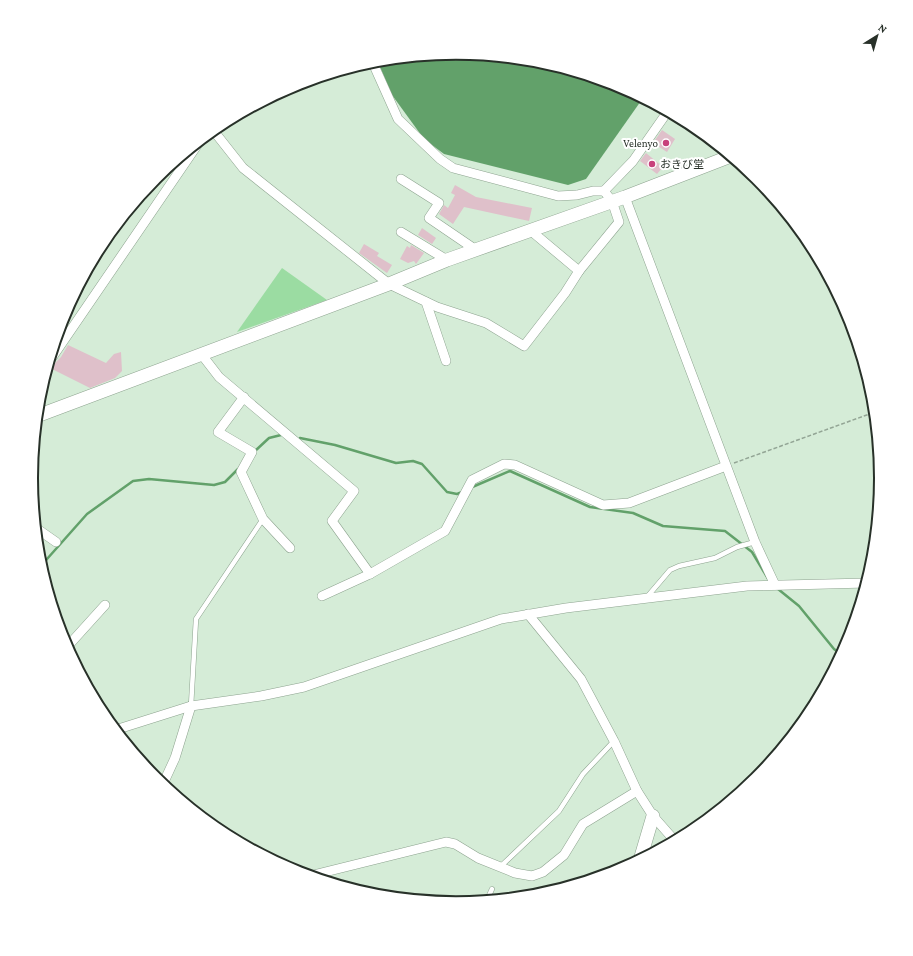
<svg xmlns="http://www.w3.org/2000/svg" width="913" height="956" font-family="'Crimson Pro','Noto Sans JP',serif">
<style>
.green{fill:#9bdca2}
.water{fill:#62a16a}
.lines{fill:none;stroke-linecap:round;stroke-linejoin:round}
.stream{stroke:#62a16a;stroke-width:2.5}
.building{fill:#dfc0ca}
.lane-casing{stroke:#8da38f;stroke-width:5.5}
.street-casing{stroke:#8da38f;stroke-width:10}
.secondary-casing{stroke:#8da38f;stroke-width:14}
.path{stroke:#93a595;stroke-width:1.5;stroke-dasharray:4 2;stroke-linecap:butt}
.lane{stroke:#fff;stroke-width:4.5}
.street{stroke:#fff;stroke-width:9}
.secondary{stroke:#fff;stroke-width:13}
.poi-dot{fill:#c8407c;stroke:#fff;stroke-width:1.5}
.labels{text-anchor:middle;stroke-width:4;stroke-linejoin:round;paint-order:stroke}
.poi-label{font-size:11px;fill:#283129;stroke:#fff;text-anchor:end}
.rim{fill:none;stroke:#283129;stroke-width:2}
</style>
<rect width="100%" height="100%" fill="#d5ecd7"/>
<!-- green -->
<path class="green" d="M 282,268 L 327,300 L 237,332 Z"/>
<!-- water -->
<path class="water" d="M 457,53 L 540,61 L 620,85 L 643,98 L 586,179 L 568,185 L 444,154 L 424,139 L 392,95 L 377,60 Z"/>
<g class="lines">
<!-- stream -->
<g class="stream">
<path d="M 300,438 L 335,445 L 396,463 L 413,461 L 422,464 L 447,492 L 457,494 L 462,492"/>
<path d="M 255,451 L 269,438 L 281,435"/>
<path d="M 470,488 L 510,471 L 590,507 L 633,513 L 663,526 L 725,531 L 752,552 L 770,582"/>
<path d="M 40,563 L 44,562 L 47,559 L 87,514 L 133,481 L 149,479 L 214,485 L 225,482 L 238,469"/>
<path d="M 778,589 L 799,606 L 834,649 L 842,655"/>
</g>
</g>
<!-- building -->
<g class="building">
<path d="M 662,130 L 675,139 L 667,152 L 653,143 Z"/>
<path d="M 646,153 L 663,167 L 657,174 L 640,161 Z"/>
<path d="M 455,185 L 476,197 L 532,208 L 529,221 L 464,207 L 453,224 L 439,214 L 444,205 L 448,208 L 455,195 L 451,193 Z"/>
<path d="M 422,228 L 436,238 L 432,244 L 418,235 Z"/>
<path d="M 364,244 L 379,253 L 377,256 L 392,265 L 387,273 L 359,253 Z"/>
<path d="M 411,245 L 424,253 L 416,264 L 414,261 L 408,263 L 400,259 L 407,246 L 410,248 Z"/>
<path d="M 68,345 L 106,363 L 114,354 L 121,352 L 122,371 L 115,378 L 90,388 L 50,368 L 61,357 Z"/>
</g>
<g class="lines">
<defs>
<g id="lane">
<path d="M 647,597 L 670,570 L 679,566 L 715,558 L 737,547 L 755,542"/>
<path d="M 191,706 L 196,619 L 263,519"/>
<path d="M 500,867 L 559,811 L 583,774 L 614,741"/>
<path d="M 487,900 L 492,889"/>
</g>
<g id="street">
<path d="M 372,61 L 398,119 L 440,159 L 453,168 L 558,196 L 577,195 L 593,191 L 604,191"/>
<path d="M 213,130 L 243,168 L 389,284 L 437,307 L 486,323 L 524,346 L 565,293 L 579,271 L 530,230"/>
<path d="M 401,179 L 439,203 L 429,218 L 476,250"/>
<path d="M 625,197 L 755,542 L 775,585"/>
<path d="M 401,232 L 447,260"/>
<path d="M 579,271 L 619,222 L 612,201 L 604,191 L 633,161 L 668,111"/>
<path d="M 426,302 L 446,361"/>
<path d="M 202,355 L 219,377 L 354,491 L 332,521 L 370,574"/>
<path d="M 49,362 L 200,141"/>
<path d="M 244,397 L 218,432 L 252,452 L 241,472 L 263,519 L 290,548"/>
<path d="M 36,528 L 56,542"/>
<path d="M 322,596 L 370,574 L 445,531 L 472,480 L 504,464 L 515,465 L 603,505 L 629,503 L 726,466"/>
<path d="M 528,614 L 581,679 L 614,741 L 637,791 L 653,816 L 675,841"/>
<path d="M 67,647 L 105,605"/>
<path d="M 115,730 L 191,706 L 261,696 L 304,687 L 501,619 L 566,608 L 747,586 L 867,583"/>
<path d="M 163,784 L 175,758 L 191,706"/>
<path d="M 309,876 L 446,842 L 455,844 L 478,858 L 515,873 L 532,876 L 543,872 L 564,855 L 583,824 L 637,791"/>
</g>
<g id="secondary">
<path d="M 37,416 L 389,284 L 447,260 L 625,197 L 731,156"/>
<path d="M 640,860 L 653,816"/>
</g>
</defs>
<!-- lane casing -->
<use href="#lane" class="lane-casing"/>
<!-- street casing -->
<use href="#street" class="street-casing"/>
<!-- secondary casing -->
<use href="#secondary" class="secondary-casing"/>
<!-- path -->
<path class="path" d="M 734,463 L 875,412"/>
<!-- lane -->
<use href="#lane" class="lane"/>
<!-- street -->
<use href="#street" class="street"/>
<!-- secondary -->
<use href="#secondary" class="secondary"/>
</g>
<!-- markers -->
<g class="poi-dot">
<circle cx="666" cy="143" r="4"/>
<circle cx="652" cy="164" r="4"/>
</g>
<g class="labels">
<!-- poi labels -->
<g class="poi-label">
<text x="658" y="147">Velenyo</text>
<text x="660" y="168" text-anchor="start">おきび堂</text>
</g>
</g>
<!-- crop -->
<path d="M0 0H913V956H0ZM38 478a418 418 0 1 1 836 0a418 418 0 1 1-836 0Z" fill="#fff" fill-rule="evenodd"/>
<path class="rim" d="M38 478a418 418 0 1 1 836 0a418 418 0 1 1-836 0Z"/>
<!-- north arrow -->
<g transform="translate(877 36) rotate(37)" stroke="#ffffff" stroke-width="3" paint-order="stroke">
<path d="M0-3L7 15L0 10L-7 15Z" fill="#283129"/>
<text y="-6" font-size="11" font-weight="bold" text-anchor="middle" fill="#283129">N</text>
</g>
</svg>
